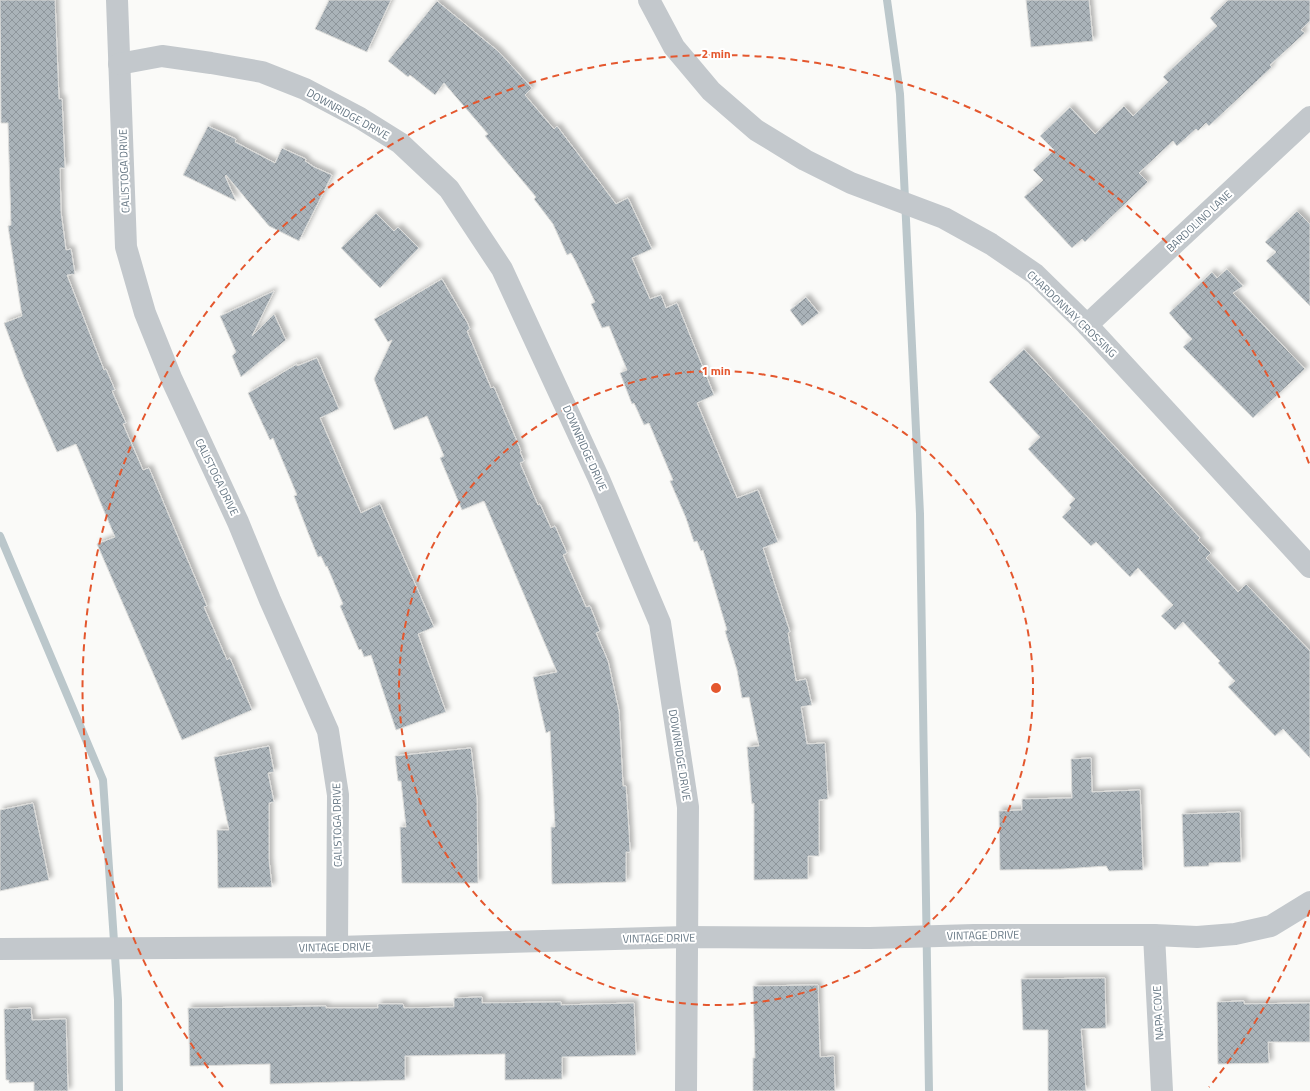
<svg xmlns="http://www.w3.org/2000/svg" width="1310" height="1091" font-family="'Titillium Web',sans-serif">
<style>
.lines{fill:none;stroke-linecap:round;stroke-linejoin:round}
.stream{stroke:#bbc7cb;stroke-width:8}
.building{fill:url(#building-cross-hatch);stroke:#dcdcda;filter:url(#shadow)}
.minor{stroke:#c3c8cc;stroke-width:22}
.ring{fill:none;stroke:#e4572e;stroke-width:2;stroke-dasharray:7 5}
.labels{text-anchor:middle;stroke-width:4;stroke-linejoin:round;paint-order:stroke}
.street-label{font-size:11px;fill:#657683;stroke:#fff}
.centre{fill:#e4572e;stroke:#fff;stroke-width:2}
.ring-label{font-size:12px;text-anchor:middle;font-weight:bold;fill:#e4572e;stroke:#fff;stroke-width:4;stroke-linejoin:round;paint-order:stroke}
</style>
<defs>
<pattern id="building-cross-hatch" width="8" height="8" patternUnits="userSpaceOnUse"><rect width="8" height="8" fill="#aab3b9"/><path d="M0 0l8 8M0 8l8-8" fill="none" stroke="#8e969c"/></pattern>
<filter id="shadow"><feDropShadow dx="3.5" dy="-3.5" stdDeviation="2" flood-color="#0004"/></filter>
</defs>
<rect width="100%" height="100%" fill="#fafaf8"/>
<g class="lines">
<!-- stream -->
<g class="stream">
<path d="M 887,0 L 900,94 L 920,514 L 929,1091"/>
<path d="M 0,536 L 103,780 L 118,1000 L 119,1091"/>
</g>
</g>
<!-- building -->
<g class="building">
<path d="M 0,0 L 55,0 L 59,99 L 62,99 L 65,168 L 60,168 L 61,212 L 66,250 L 71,249 L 75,274 L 67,275 L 104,370 L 106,369 L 115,390 L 112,391 L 126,423 L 123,424 L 143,470 L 149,468 L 207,606 L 204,607 L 227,660 L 230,658 L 252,710 L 182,740 L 97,544 L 115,537 L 76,444 L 57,452 L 24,377 L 4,323 L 22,316 L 8,226 L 11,225 L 8,123 L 1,123 Z"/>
<path d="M 329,0 L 391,0 L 367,52 L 315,29 Z"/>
<path d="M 1026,0 L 1089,0 L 1093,41 L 1031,47 Z"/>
<path d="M 1228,0 L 1310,0 L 1310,21 L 1301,30 L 1305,33 L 1270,65 L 1272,67 L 1209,126 L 1206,123 L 1198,131 L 1196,129 L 1177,146 L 1173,141 L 1139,173 L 1148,182 L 1085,242 L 1082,239 L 1072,248 L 1024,197 L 1043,180 L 1033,170 L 1054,150 L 1040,136 L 1070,107 L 1095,134 L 1124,106 L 1133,116 L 1168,82 L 1163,77 L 1217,26 L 1210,18 Z"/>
<path d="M 437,1 L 498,51 L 532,88 L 525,95 L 554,129 L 557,126 L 616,204 L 628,198 L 652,249 L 632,258 L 650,299 L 661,295 L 666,308 L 677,303 L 714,395 L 697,403 L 737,498 L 758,490 L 778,542 L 763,548 L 790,632 L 788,633 L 796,681 L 806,679 L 812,705 L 801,707 L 807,744 L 825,743 L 828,799 L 819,800 L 819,856 L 808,856 L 808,879 L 754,880 L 754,803 L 752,804 L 747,747 L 759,746 L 749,697 L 742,698 L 737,670 L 725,631 L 727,630 L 703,550 L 701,551 L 697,541 L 694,542 L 686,518 L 670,481 L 673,480 L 649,423 L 644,425 L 634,403 L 632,404 L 620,373 L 627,370 L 609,326 L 602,328 L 591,304 L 595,302 L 576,262 L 571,253 L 567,255 L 553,224 L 534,199 L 536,197 L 485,136 L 488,134 L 444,83 L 435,95 L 410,75 L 408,77 L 388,61 Z"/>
<path d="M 208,126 L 236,139 L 235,142 L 275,163 L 282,148 L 306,159 L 305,161 L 314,167 L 332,175 L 299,241 L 269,226 L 226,175 L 225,176 L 236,201 L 183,175 Z"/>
<path d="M 1297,211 L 1310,224 L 1310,306 L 1266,261 L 1276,252 L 1265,242 Z"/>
<path d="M 376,213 L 394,231 L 398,227 L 419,248 L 380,288 L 341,248 Z"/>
<path d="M 1227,269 L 1243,286 L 1233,293 L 1305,369 L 1253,418 L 1183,347 L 1192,339 L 1169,313 L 1212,272 L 1217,278 Z"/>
<path d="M 442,279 L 467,322 L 470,329 L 467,331 L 491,388 L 494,387 L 521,451 L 520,452 L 524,461 L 520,463 L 538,505 L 540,504 L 551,528 L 555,526 L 567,553 L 563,555 L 586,607 L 590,606 L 600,631 L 596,633 L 608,661 L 619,711 L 623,786 L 626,786 L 629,832 L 630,852 L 626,852 L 626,882 L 552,884 L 551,827 L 555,827 L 550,731 L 546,733 L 533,677 L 557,672 L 484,501 L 462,510 L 440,458 L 444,456 L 427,416 L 394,430 L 374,379 L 392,340 L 388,342 L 374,319 Z"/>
<path d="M 274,291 L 252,336 L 274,314 L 286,340 L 241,377 L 232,356 L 236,352 L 220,316 Z"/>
<path d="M 806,297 L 819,313 L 802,326 L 790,310 Z"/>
<path d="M 1024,349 L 1200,538 L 1198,540 L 1211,553 L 1206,558 L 1238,592 L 1246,584 L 1310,651 L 1310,758 L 1283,729 L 1275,736 L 1228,687 L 1235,681 L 1218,663 L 1220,661 L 1183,622 L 1175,630 L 1161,616 L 1173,605 L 1138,568 L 1130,577 L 1096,542 L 1091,546 L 1062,517 L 1071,508 L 1069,505 L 1075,499 L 1028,449 L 1040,437 L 989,382 Z"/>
<path d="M 317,358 L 339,409 L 320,418 L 361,513 L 380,504 L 434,627 L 418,634 L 446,712 L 396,730 L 371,655 L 364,657 L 361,649 L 359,650 L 340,606 L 343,604 L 327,566 L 326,567 L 321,556 L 318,557 L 309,535 L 294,496 L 297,495 L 273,438 L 270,440 L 248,393 L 297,364 L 297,366 Z"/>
<path d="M 269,746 L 274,772 L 268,773 L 274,802 L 269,803 L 269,860 L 272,887 L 218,888 L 217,830 L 229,830 L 214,757 Z"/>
<path d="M 471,748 L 477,799 L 478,883 L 402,883 L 400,827 L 406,827 L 401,781 L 398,781 L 395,756 Z"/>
<path d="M 1091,758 L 1092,792 L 1140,790 L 1143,870 L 1109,871 L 1106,866 L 1063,869 L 1000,870 L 999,811 L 1022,810 L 1022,799 L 1072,798 L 1071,759 Z"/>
<path d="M 33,803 L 49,880 L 0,891 L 0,810 Z"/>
<path d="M 1240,812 L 1241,862 L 1209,863 L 1209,866 L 1184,867 L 1182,814 Z"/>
<path d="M 1105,978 L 1106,1028 L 1081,1029 L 1086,1091 L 1048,1091 L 1048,1030 L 1023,1030 L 1021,979 Z"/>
<path d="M 818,985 L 820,1057 L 834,1056 L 835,1091 L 753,1091 L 753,1058 L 755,1058 L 753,986 Z"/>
<path d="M 482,997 L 482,1003 L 561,1002 L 561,1005 L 634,1003 L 636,1055 L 562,1057 L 562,1079 L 505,1080 L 505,1054 L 405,1056 L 405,1080 L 270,1084 L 270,1064 L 190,1066 L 188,1008 L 326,1006 L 326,1008 L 378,1008 L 378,1004 L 403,1004 L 404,1008 L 454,1007 L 454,998 Z"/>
<path d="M 1244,1001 L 1244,1004 L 1310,1003 L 1310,1042 L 1268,1042 L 1269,1063 L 1218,1064 L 1217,1002 Z"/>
<path d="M 31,1008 L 32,1020 L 66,1019 L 68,1091 L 34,1091 L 34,1082 L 9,1083 L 9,1080 L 6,1080 L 4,1009 Z"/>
</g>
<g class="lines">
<!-- minor -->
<g class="minor">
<path d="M 117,0 L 126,247 L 145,313 L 172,380 L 238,522 L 270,600 L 328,731 L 338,795 L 337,947"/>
<path d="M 649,0 L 674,47 L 711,91 L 756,130 L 805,160 L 851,183 L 944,218 L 991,244 L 1035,274 L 1087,325 L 1310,567"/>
<path d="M 119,64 L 162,56 L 211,63 L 262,72 L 305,89 L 360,118 L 400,143 L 449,189 L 502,269 L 599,479 L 660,623 L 688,807 L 686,1091"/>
<path d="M 1087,325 L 1310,117"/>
<path d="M 1154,935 L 1162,1091"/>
<path d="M 0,949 L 337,947 L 686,937 L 870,938 L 974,935 L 1154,935 L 1197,937 L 1235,934 L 1271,926 L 1310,902"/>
</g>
</g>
<!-- distance rings -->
<g class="ring">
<circle cx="716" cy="688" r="317"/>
<path d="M1310 910A634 634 0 0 1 1209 1087M223 1087A634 634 0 1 1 1310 466"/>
</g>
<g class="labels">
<!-- street labels -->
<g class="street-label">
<text transform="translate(348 114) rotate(29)" y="4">DOWNRIDGE DRIVE</text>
<text transform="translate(124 171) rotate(-92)" y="4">CALISTOGA DRIVE</text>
<text transform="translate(1199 221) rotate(-43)" y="4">BARDOLINO LANE</text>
<text transform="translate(1072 314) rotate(44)" y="4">CHARDONNAY CROSSING</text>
<text transform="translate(585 448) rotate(66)" y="4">DOWNRIDGE DRIVE</text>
<text transform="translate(217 477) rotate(64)" y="4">CALISTOGA DRIVE</text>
<text transform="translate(680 755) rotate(81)" y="4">DOWNRIDGE DRIVE</text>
<text transform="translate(337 825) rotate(-91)" y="4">CALISTOGA DRIVE</text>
<text transform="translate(983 935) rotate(-1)" y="4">VINTAGE DRIVE</text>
<text transform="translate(659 938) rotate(-1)" y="4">VINTAGE DRIVE</text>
<text transform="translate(335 947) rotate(-1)" y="4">VINTAGE DRIVE</text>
<text transform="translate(1158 1013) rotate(-93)" y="4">NAPA COVE</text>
</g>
</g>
<circle cx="716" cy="688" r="6" class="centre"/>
<g class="ring-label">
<text x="716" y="58">2 min</text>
<text x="716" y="375">1 min</text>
</g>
</svg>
